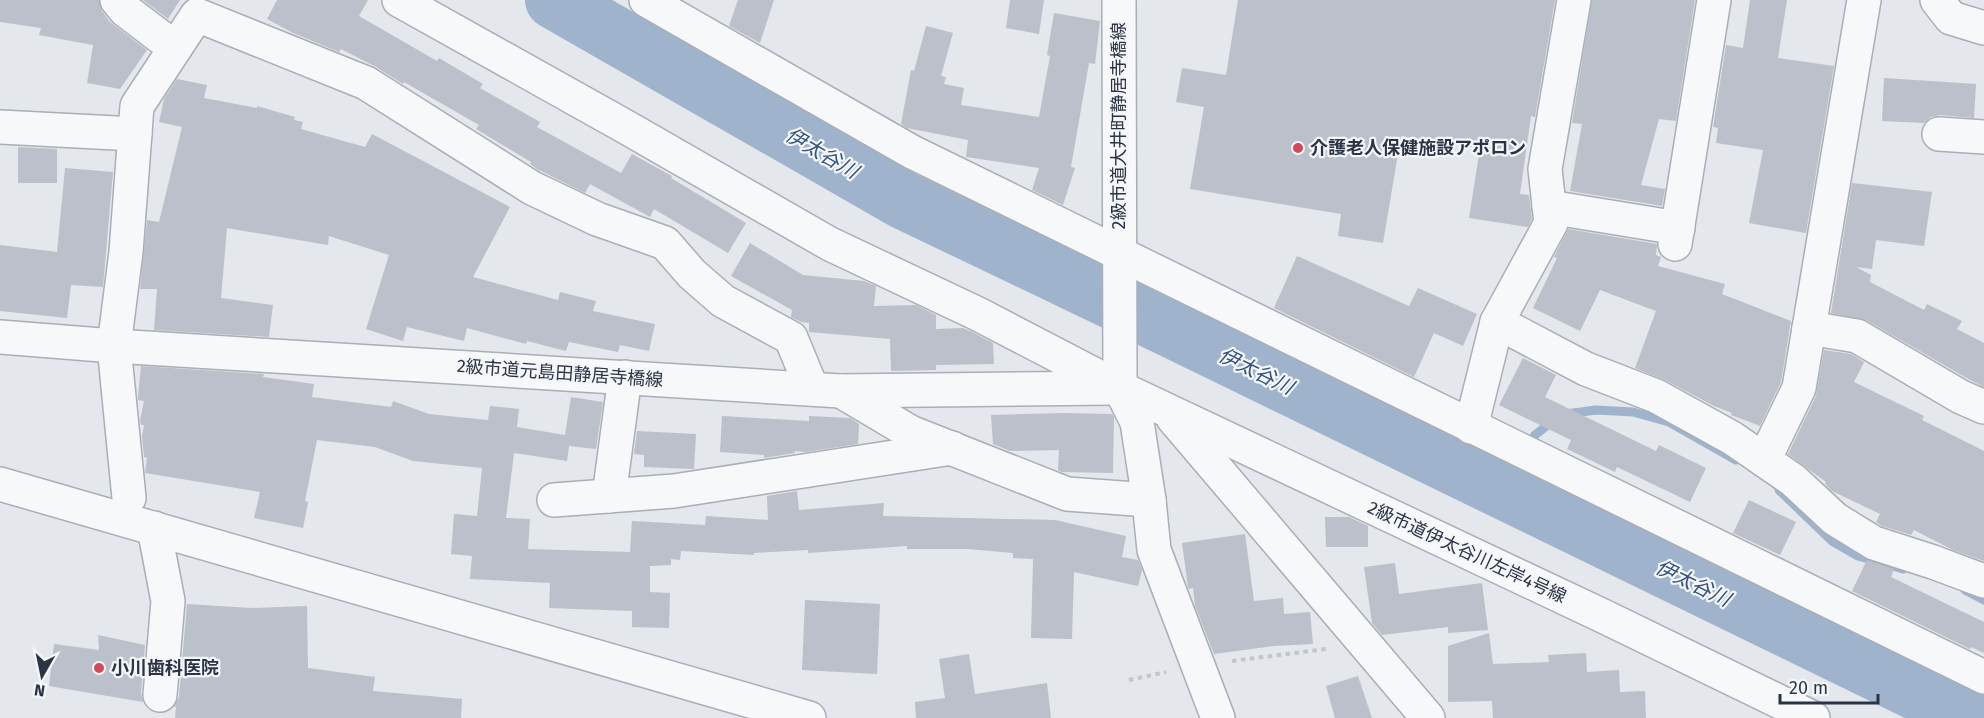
<svg xmlns="http://www.w3.org/2000/svg" width="1984" height="718" font-family="'Fira Sans','Noto Sans JP',sans-serif">
<style>
.lines{fill:none;stroke-linecap:round;stroke-linejoin:round}
.stream{stroke:#9fb4cc;stroke-width:9}
.river{stroke:#9fb4cc;stroke-width:58}
.building{fill:#bbc0ca}
.minor-casing{stroke:#a9aeb7;stroke-width:36}
.path{stroke:#c2c5cb;stroke-width:4;stroke-dasharray:4.5 4.5;stroke-linecap:butt}
.minor{stroke:#f7f8fa;stroke-width:33}
.poi-dot{fill:#d1495b;stroke:#f4f6f9;stroke-width:2}
.labels{text-anchor:middle;stroke-width:4.5;stroke-linejoin:round;paint-order:stroke}
.street-label{font-size:18px;fill:#2b3445;stroke:#f4f6f9}
.poi-label{font-size:18px;font-weight:bold;fill:#2b3445;stroke:#f4f6f9;text-anchor:start}
.water-label{font-size:20px;font-style:italic;fill:#34527a;stroke:#f4f6f9}
</style>
<rect width="100%" height="100%" fill="#e4e7ec"/>
<g class="lines">
<!-- stream -->
<g class="stream">
<path d="M 1566,414 L 1596,410 L 1633,412 L 1669,422 L 1736,460"/>
<path d="M 1497,487 L 1535,435 L 1554,420"/>
<path d="M 1779,490 L 1832,541 L 1858,556 L 1903,569"/>
<path d="M 1965,590 L 1984,600"/>
</g>
<!-- river -->
<path class="river" d="M 554,0 L 903,200 L 1170,328 L 1971,718"/>
</g>
<!-- building -->
<g class="building">
<path d="M 0,0 L 99,0 L 102,11 L 110,22 L 147,50 L 120,89 L 87,83 L 93,45 L 39,35 L 41,28 L 0,22 Z"/>
<path d="M 143,0 L 180,0 L 168,19 Z"/>
<path d="M 277,0 L 368,0 L 359,16 L 437,61 L 439,58 L 483,84 L 480,88 L 540,122 L 537,127 L 621,173 L 632,154 L 672,176 L 671,178 L 746,223 L 728,253 L 654,209 L 650,217 L 590,184 L 585,193 L 537,169 L 530,164 L 531,162 L 476,129 L 479,125 L 404,82 L 403,84 L 376,67 L 341,49 L 339,52 L 293,33 L 267,19 Z"/>
<path d="M 738,0 L 774,0 L 760,43 L 729,26 Z"/>
<path d="M 1010,0 L 1044,0 L 1039,34 L 1006,28 Z"/>
<path d="M 1238,0 L 1555,0 L 1535,117 L 1531,116 L 1520,194 L 1529,195 L 1532,219 L 1528,227 L 1469,218 L 1480,148 L 1401,136 L 1383,243 L 1338,236 L 1341,214 L 1190,189 L 1204,107 L 1176,102 L 1182,68 L 1226,75 Z"/>
<path d="M 1592,0 L 1695,0 L 1676,121 L 1659,119 L 1641,185 L 1665,189 L 1662,206 L 1570,191 L 1582,124 L 1572,123 Z"/>
<path d="M 1750,0 L 1787,0 L 1778,58 L 1834,66 L 1806,233 L 1749,223 L 1763,150 L 1716,143 L 1718,128 L 1713,127 L 1726,45 L 1743,48 Z"/>
<path d="M 1054,13 L 1100,21 L 1095,64 L 1089,63 L 1071,167 L 1075,168 L 1063,205 L 1032,190 L 1039,168 L 966,157 L 968,140 L 907,128 L 901,124 L 911,70 L 914,71 L 926,26 L 953,33 L 941,76 L 946,77 L 944,84 L 964,88 L 961,105 L 1039,117 L 1050,56 L 1047,55 Z"/>
<path d="M 1884,78 L 1976,84 L 1974,118 L 1940,115 L 1931,117 L 1924,123 L 1882,121 Z"/>
<path d="M 177,79 L 207,85 L 204,98 L 257,108 L 257,106 L 295,117 L 294,120 L 303,122 L 301,129 L 365,147 L 372,134 L 510,207 L 473,277 L 558,300 L 560,292 L 596,301 L 593,311 L 655,324 L 649,351 L 620,345 L 618,352 L 569,342 L 566,351 L 527,341 L 526,344 L 467,328 L 464,341 L 407,327 L 403,341 L 366,329 L 389,255 L 329,236 L 328,245 L 227,228 L 221,298 L 273,305 L 269,337 L 154,330 L 157,289 L 140,289 L 147,220 L 159,222 L 182,127 L 159,122 L 164,99 Z"/>
<path d="M 18,147 L 57,149 L 57,183 L 18,183 Z"/>
<path d="M 65,168 L 113,172 L 103,287 L 71,285 L 67,318 L 0,311 L 0,245 L 57,252 Z"/>
<path d="M 1852,183 L 1932,192 L 1924,246 L 1876,240 L 1872,269 L 1856,267 L 1871,275 L 1870,282 L 1924,310 L 1927,304 L 1962,321 L 1957,329 L 1984,343 L 1984,387 L 1970,380 L 1866,320 L 1831,313 Z"/>
<path d="M 1568,229 L 1657,244 L 1656,255 L 1661,257 L 1658,266 L 1725,284 L 1722,294 L 1791,321 L 1781,382 L 1760,426 L 1731,415 L 1732,413 L 1714,406 L 1665,380 L 1635,368 L 1656,311 L 1600,290 L 1580,331 L 1533,308 L 1557,258 L 1554,257 Z"/>
<path d="M 750,243 L 803,275 L 864,281 L 876,286 L 874,306 L 916,305 L 936,315 L 936,329 L 963,328 L 970,331 L 993,343 L 994,364 L 936,365 L 936,370 L 891,371 L 890,339 L 809,332 L 809,323 L 801,322 L 791,317 L 792,310 L 731,276 Z"/>
<path d="M 1297,256 L 1409,306 L 1418,288 L 1477,314 L 1463,346 L 1434,333 L 1414,377 L 1274,308 Z"/>
<path d="M 1824,350 L 1851,354 L 1864,362 L 1854,382 L 1924,416 L 1922,420 L 1984,451 L 1984,561 L 1953,550 L 1914,530 L 1911,535 L 1882,526 L 1876,522 L 1880,514 L 1832,491 L 1825,484 L 1826,482 L 1788,454 L 1816,396 Z"/>
<path d="M 1523,358 L 1556,375 L 1545,397 L 1656,451 L 1659,445 L 1706,468 L 1690,502 L 1617,467 L 1615,472 L 1567,449 L 1571,440 L 1499,405 Z"/>
<path d="M 141,366 L 264,374 L 263,377 L 314,384 L 312,397 L 391,407 L 393,401 L 429,414 L 488,420 L 490,406 L 519,409 L 517,427 L 565,435 L 571,397 L 603,402 L 596,449 L 569,446 L 567,461 L 514,453 L 506,518 L 530,519 L 528,549 L 630,552 L 632,521 L 705,525 L 706,516 L 768,520 L 767,496 L 797,491 L 799,510 L 884,503 L 883,516 L 1055,520 L 1126,536 L 1122,557 L 1138,560 L 1142,570 L 1138,586 L 1074,572 L 1072,639 L 1031,638 L 1033,559 L 1013,558 L 1013,553 L 968,549 L 907,549 L 907,546 L 808,553 L 808,550 L 754,553 L 754,555 L 681,551 L 680,560 L 671,559 L 671,565 L 650,566 L 650,592 L 670,593 L 669,628 L 632,627 L 632,611 L 549,608 L 550,583 L 470,579 L 472,556 L 451,554 L 454,514 L 477,516 L 482,468 L 413,461 L 375,447 L 317,440 L 305,501 L 308,502 L 303,528 L 254,518 L 260,492 L 145,473 L 147,458 L 144,457 L 142,436 L 144,425 L 141,425 L 140,421 L 144,401 L 138,400 L 138,397 Z"/>
<path d="M 1063,413 L 1112,414 L 1114,417 L 1113,473 L 1062,472 L 1058,470 L 1059,450 L 1010,451 L 993,444 L 991,415 Z"/>
<path d="M 722,416 L 809,421 L 809,416 L 850,418 L 859,424 L 858,444 L 806,452 L 795,451 L 795,453 L 764,458 L 764,455 L 720,452 Z"/>
<path d="M 637,431 L 696,434 L 694,469 L 644,467 L 644,455 L 634,454 Z"/>
<path d="M 1749,500 L 1796,522 L 1780,555 L 1733,533 Z"/>
<path d="M 1325,517 L 1349,517 L 1368,526 L 1368,547 L 1326,547 Z"/>
<path d="M 1245,534 L 1254,601 L 1283,598 L 1284,614 L 1310,612 L 1313,644 L 1273,646 L 1214,654 L 1195,606 L 1193,588 L 1189,589 L 1188,587 L 1182,543 Z"/>
<path d="M 1867,560 L 1894,569 L 1891,577 L 1984,622 L 1984,653 L 1971,647 L 1970,649 L 1852,591 Z"/>
<path d="M 1395,563 L 1399,594 L 1482,583 L 1488,630 L 1448,633 L 1448,627 L 1382,635 L 1372,623 L 1364,567 Z"/>
<path d="M 805,600 L 880,604 L 877,674 L 802,670 Z"/>
<path d="M 187,604 L 251,608 L 307,606 L 308,668 L 375,677 L 373,691 L 462,699 L 461,718 L 175,718 L 176,707 L 174,707 L 179,697 Z"/>
<path d="M 1489,633 L 1493,664 L 1549,662 L 1548,655 L 1586,653 L 1587,672 L 1619,670 L 1620,692 L 1645,691 L 1646,718 L 1493,718 L 1492,701 L 1448,702 L 1448,646 Z"/>
<path d="M 98,635 L 145,645 L 141,693 L 143,702 L 49,686 L 54,644 L 99,650 Z"/>
<path d="M 969,654 L 975,694 L 1047,683 L 1051,718 L 916,718 L 915,702 L 945,698 L 939,659 Z"/>
<path d="M 1358,676 L 1372,718 L 1335,718 L 1326,686 Z"/>
</g>
<g class="lines">
<defs>
<g id="minor">
<path d="M 117,0 L 125,10 L 175,48"/>
<path d="M 399,0 L 626,127 L 830,244 L 978,314 L 1120,388 L 1603,616 L 1813,718"/>
<path d="M 646,0 L 912,152 L 1984,677"/>
<path d="M 1119,0 L 1120,388 L 1137,422 L 1149,500 L 1154,550 L 1218,718"/>
<path d="M 1937,0 L 1951,18 L 1984,28"/>
<path d="M 0,127 L 135,134"/>
<path d="M 1939,134 L 1984,137"/>
<path d="M 1549,207 L 1678,228"/>
<path d="M 1675,244 L 1714,0"/>
<path d="M 1497,322 L 1586,369 L 1656,396 L 1732,438 L 1793,480 L 1835,519 L 1874,543 L 1933,562 L 1984,581"/>
<path d="M 1809,328 L 1857,336 L 1961,397 L 1984,407"/>
<path d="M 0,337 L 114,346 L 840,391 L 1115,388"/>
<path d="M 841,391 L 910,432 L 1067,494 L 1149,500"/>
<path d="M 1173,418 L 1428,718"/>
<path d="M 1471,427 L 1497,322 L 1551,223 L 1545,169 L 1574,0"/>
<path d="M 1764,460 L 1799,388 L 1864,0"/>
<path d="M 0,484 L 809,718"/>
<path d="M 609,496 L 625,377"/>
<path d="M 129,498 L 114,346 L 126,252 L 137,106 L 197,15 L 366,83 L 532,188 L 597,219 L 665,243 L 692,274 L 723,301 L 791,338 L 812,389"/>
<path d="M 554,500 L 674,491 L 952,448"/>
<path d="M 154,528 L 168,601 L 160,695"/>
</g>
</defs>
<!-- minor casing -->
<use href="#minor" class="minor-casing"/>
<!-- path -->
<g class="path">
<path d="M 1232,661 L 1326,649"/>
<path d="M 1129,680 L 1166,672"/>
</g>
<!-- minor -->
<use href="#minor" class="minor"/>
</g>
<!-- markers -->
<g class="poi-dot">
<circle cx="1298" cy="148" r="6"/>
<circle cx="99" cy="668" r="6"/>
</g>
<g class="labels">
<!-- street labels -->
<g class="street-label">
<text transform="translate(1119 126) rotate(-90)" y="6">2級市道大井町静居寺橋線</text>
<text transform="translate(560 373) rotate(4)" y="6">2級市道元島田静居寺橋線</text>
<text transform="translate(1467 552) rotate(25)" y="6">2級市道伊太谷川左岸4号線</text>
</g>
<!-- poi labels -->
<g class="poi-label">
<text x="1310" y="154">介護老人保健施設アポロン</text>
<text x="111" y="674">小川歯科医院</text>
</g>
<!-- water labels -->
<g class="water-label">
<text transform="translate(822 153) rotate(30)" y="7">伊太谷川</text>
<text transform="translate(1256 371) rotate(26)" y="7">伊太谷川</text>
<text transform="translate(1693 583) rotate(26)" y="7">伊太谷川</text>
</g>
</g>
<!-- north arrow -->
<g transform="translate(42 676) rotate(189)" stroke="#f4f6f9" stroke-width="4.5" paint-order="stroke">
<path d="M0-4.5L10 22L0 15L-10 22Z" fill="#2b3445"/>
<text y="-9" font-size="16" font-weight="bold" text-anchor="middle" fill="#2b3445">N</text>
</g>
<!-- scale -->
<path d="M1780 694v9h98v-9" fill="none" stroke="#2b3445" stroke-width="3"/>
<text x="1789" y="694" font-size="18" fill="#2b3445" stroke="#f4f6f9" stroke-width="4.5" paint-order="stroke">20 m</text>
</svg>
